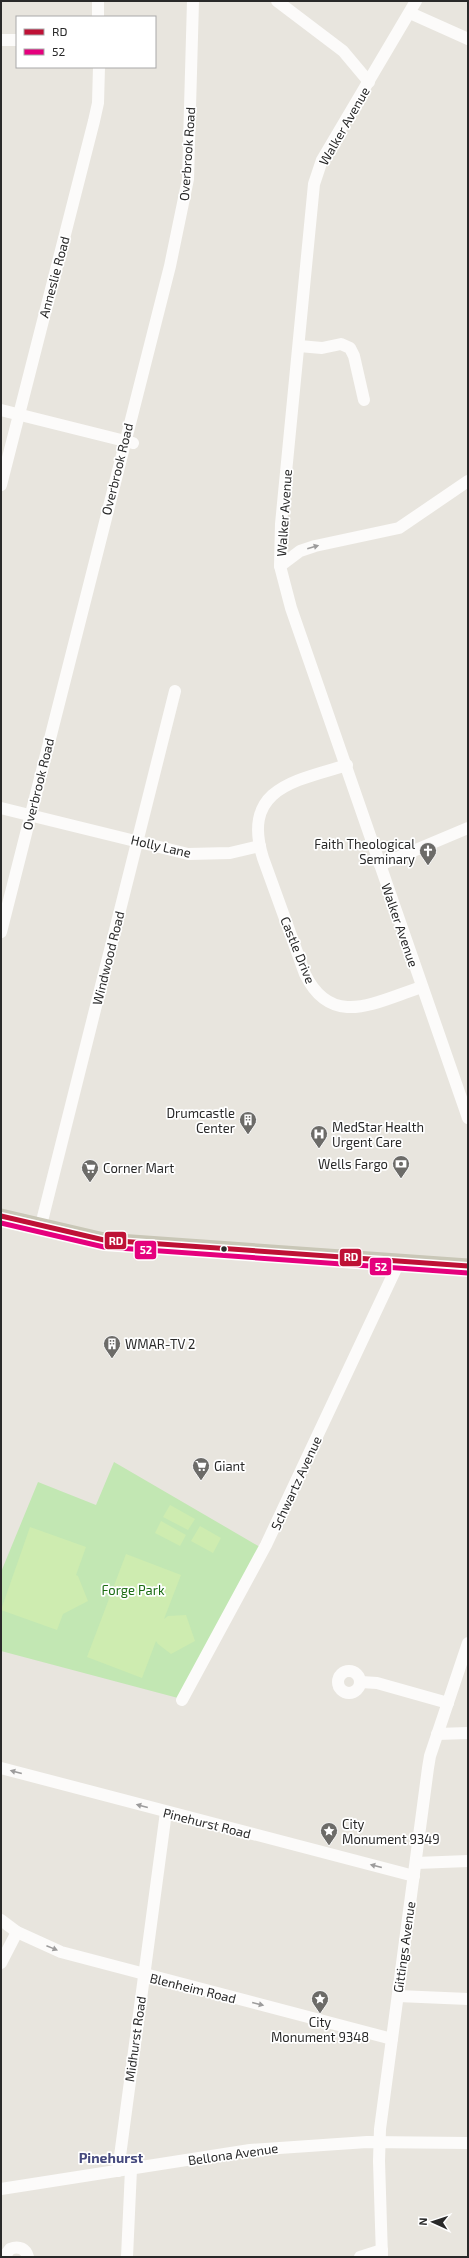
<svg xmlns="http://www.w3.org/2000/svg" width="469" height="2258" font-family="'Exo 2',sans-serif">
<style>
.green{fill:#c2e7b3}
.pitch{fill:#ceecb0}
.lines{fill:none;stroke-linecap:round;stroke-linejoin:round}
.minor{stroke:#fcfbfa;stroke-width:12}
.major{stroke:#c9c7b7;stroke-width:15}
.bus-1-casing{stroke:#fff;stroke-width:8}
.bus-2-casing{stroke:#fff;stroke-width:8}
.bus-1{stroke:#be1136;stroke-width:5}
.bus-2{stroke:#e5007d;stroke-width:5}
.oneway{fill:#9d9c9c}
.bus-dot{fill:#292929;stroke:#fff;stroke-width:1.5}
.labels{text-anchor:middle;stroke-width:3.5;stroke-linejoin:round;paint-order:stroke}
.street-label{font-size:13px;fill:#292929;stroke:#fff}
.poi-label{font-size:13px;fill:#292929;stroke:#fff;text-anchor:start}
.park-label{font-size:13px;fill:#1b6c13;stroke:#fff}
.neighbourhood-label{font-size:14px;font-weight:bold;fill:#45497d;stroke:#fff}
.line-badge{stroke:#fff;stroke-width:1.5}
.badge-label{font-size:11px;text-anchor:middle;font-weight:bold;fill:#fff}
</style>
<rect width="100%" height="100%" fill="#e8e5de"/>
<!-- green -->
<path class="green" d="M 114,1462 L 260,1547 L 178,1698 L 1,1651 L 1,1572 L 38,1482 L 96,1505 Z"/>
<!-- pitch -->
<g class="pitch">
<path d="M 170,1505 L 195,1519 L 188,1530 L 163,1517 Z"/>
<path d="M 161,1521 L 186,1535 L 180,1546 L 155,1533 Z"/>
<path d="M 200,1526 L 221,1538 L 213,1553 L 191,1541 Z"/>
<path d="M 30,1527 L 86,1547 L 76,1575 L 78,1576 L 88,1601 L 63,1614 L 57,1630 L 1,1610 Z"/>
<path d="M 126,1554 L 181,1575 L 164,1619 L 168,1616 L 186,1615 L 195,1641 L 171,1654 L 158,1644 L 156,1641 L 142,1678 L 87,1657 Z"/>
</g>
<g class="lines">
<!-- minor -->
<g class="minor">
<path d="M 98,1 L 98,17"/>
<path d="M 277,1 L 343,51 L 369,82"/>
<path d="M 416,1 L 322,160 L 314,184 L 281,524 L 280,566 L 291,608 L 468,1118"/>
<path d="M 410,13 L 468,39"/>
<path d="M 1,40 L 17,40"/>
<path d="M 299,346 L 322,348 L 341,344 L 350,348 L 354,356 L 364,400"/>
<path d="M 1,410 L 133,443"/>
<path d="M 1,485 L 94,121 L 98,103 L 99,67"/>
<path d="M 280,566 L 300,551 L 315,546 L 399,528 L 468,481"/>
<path d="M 347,765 C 295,781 241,788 263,858 L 305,974 C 332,1030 377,1001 422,987"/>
<path d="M 1,808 L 188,854 L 230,853 L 260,846"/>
<path d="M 380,865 L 468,828"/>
<path d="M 1,932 L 170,266 L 188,179 L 193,1"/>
<path d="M 41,1225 L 175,691"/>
<circle cx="349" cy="1682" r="11"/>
<path d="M 361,1682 L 377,1683 L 448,1703"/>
<path d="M 182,1700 L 266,1545 L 400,1260"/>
<path d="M 437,1734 L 468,1733"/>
<path d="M 1,1768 L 414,1876"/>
<path d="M 416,1863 L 468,1861"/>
<path d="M 1,1920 L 17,1932 L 61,1952 L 392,2039"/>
<path d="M 1,1963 L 17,1932"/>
<path d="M 398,1996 L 468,1999"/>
<path d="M 118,2171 L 166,1812"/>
<path d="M 1,2189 L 250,2150 L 367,2142 L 468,2143"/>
<path d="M 4,2257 L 10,2249 C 19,2245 26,2249 28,2257"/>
<path d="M 127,2257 L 131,2169"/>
<path d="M 360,2257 L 382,2250"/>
<path d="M 382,2257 L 379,2161 L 380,2129 L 428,1768 L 430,1756 L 468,1643"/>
</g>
<!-- major -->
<path class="major" d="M 1,1216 L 104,1240 L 468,1266"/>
<defs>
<path id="bus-1" d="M 1,1216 L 104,1240 L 468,1266"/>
<path id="bus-2" d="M 1,1223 L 104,1247 L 468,1273"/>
</defs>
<!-- bus-1 casing -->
<use href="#bus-1" class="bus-1-casing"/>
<!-- bus-2 casing -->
<use href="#bus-2" class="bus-2-casing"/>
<!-- bus-1 -->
<use href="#bus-1" class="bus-1"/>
<!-- bus-2 -->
<use href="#bus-2" class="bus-2"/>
</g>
<!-- one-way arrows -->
<defs><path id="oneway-solid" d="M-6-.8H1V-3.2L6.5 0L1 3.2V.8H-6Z"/></defs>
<g class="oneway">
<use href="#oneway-solid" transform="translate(313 547) rotate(-16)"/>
<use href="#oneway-solid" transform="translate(16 1772) rotate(-165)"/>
<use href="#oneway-solid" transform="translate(142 1806) rotate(-165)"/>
<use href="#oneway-solid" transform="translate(376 1866) rotate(-166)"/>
<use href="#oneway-solid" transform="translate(52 1948) rotate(22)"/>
<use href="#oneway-solid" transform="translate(258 2004) rotate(14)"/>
</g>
<!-- icons -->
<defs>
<symbol id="church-pin" viewBox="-11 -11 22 30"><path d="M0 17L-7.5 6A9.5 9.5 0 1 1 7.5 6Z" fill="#6c6b68" stroke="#fff"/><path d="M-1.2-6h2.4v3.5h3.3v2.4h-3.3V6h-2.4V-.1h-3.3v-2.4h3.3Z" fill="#fff"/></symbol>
<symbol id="building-pin" viewBox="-11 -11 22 30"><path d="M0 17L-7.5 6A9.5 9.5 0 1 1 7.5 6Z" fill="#6c6b68" stroke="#fff"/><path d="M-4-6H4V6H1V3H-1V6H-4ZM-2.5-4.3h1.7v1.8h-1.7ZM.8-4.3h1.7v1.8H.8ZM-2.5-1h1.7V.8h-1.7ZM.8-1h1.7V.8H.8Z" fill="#fff"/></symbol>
<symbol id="hospital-pin" viewBox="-11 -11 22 30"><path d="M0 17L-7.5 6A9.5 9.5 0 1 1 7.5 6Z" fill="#6c6b68" stroke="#fff"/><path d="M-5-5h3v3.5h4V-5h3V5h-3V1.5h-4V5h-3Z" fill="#fff"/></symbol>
<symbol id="bank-pin" viewBox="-11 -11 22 30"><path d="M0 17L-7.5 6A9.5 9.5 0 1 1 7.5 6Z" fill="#6c6b68" stroke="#fff"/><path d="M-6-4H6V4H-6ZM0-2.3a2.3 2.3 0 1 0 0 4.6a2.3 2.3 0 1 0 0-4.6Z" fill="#fff"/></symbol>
<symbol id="supermarket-pin" viewBox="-11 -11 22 30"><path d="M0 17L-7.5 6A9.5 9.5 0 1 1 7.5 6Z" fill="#6c6b68" stroke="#fff"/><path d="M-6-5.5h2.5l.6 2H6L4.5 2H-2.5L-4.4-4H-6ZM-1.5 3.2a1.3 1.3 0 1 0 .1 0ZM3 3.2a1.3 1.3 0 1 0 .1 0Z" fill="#fff"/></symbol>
<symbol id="sight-pin" viewBox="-11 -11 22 30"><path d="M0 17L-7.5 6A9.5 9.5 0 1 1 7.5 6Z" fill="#6c6b68" stroke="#fff"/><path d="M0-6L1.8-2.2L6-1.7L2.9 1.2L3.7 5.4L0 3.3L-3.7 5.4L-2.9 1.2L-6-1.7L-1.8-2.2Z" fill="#fff"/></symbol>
</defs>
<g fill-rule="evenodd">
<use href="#church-pin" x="418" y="841" width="20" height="27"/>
<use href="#building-pin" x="238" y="1110" width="20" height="27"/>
<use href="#hospital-pin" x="309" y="1124" width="20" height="27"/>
<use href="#bank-pin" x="391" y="1154" width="20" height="27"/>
<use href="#supermarket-pin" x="80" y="1158" width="20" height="27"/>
<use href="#building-pin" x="102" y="1334" width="20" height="27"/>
<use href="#supermarket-pin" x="191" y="1456" width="20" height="27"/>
<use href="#sight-pin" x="319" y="1821" width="20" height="27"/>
<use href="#sight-pin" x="310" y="1989" width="20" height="27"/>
</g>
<!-- markers -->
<circle class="bus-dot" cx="224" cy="1249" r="3.5"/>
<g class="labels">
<!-- street labels -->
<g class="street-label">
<text transform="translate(344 126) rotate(-60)" y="5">Walker Avenue</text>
<text transform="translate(187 154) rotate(-86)" y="5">Overbrook Road</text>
<text transform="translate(54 277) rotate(-75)" y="5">Anneslie Road</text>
<text transform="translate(117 469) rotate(-76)" y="5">Overbrook Road</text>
<text transform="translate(284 513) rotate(-86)" y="5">Walker Avenue</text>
<text transform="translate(38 784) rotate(-76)" y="5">Overbrook Road</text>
<text transform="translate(161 846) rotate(13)" y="5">Holly Lane</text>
<text transform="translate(400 925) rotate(71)" y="5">Walker Avenue</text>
<text transform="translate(298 950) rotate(68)" y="5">Castle Drive</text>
<text transform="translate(108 958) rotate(-76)" y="5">Windwood Road</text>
<text transform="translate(296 1483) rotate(-65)" y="5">Schwartz Avenue</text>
<text transform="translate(207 1823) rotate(14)" y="5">Pinehurst Road</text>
<text transform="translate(404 1947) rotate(-82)" y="5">Gittings Avenue</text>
<text transform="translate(193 1988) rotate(14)" y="5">Blenheim Road</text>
<text transform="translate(135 2039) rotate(-82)" y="5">Midhurst Road</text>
<text transform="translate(233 2154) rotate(-8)" y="5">Bellona Avenue</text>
</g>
<!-- poi labels -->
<g class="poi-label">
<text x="415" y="849" text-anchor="end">Faith Theological<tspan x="415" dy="15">Seminary</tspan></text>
<text x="235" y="1118" text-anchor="end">Drumcastle<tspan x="235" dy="15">Center</tspan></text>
<text x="332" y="1132">MedStar Health<tspan x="332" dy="15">Urgent Care</tspan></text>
<text x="388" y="1169" text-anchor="end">Wells Fargo</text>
<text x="103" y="1173">Corner Mart</text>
<text x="125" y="1349">WMAR-TV 2</text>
<text x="214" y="1471">Giant</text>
<text x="342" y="1829">City<tspan x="342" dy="15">Monument 9349</tspan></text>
<text x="320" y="2027" text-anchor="middle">City<tspan x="320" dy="15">Monument 9348</tspan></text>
</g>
<!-- park labels -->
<g class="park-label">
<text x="133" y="1595">Forge Park</text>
</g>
<!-- neighbourhood labels -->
<g class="neighbourhood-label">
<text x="111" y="2163">Pinehurst</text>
</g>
</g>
<g class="line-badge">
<rect x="104" y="1231" width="23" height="19" rx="4" fill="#be1136"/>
<rect x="134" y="1240" width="23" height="20" rx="4" fill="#e5007d"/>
<rect x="339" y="1248" width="23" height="19" rx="4" fill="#be1136"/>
<rect x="369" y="1257" width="23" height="19" rx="4" fill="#e5007d"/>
</g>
<g class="badge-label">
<text x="116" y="1245">RD</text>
<text x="146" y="1254">52</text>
<text x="351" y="1261">RD</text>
<text x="381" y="1271">52</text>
</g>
<!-- border -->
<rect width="469" height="2258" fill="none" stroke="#292929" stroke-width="4"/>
<!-- legend -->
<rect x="16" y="16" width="140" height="52" fill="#ffffff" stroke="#a9a9a9"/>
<rect x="24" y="29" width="20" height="6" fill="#be1136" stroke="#a9a9a9"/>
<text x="52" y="36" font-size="12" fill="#292929">RD</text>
<rect x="24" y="49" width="20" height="6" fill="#e5007d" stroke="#a9a9a9"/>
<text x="52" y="56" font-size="12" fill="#292929">52</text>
<!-- north arrow -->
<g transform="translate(433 2222) rotate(273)" stroke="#ffffff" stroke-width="3" paint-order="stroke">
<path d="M0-3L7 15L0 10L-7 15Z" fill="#292929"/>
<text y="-6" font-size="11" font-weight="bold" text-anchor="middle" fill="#292929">N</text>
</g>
</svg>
